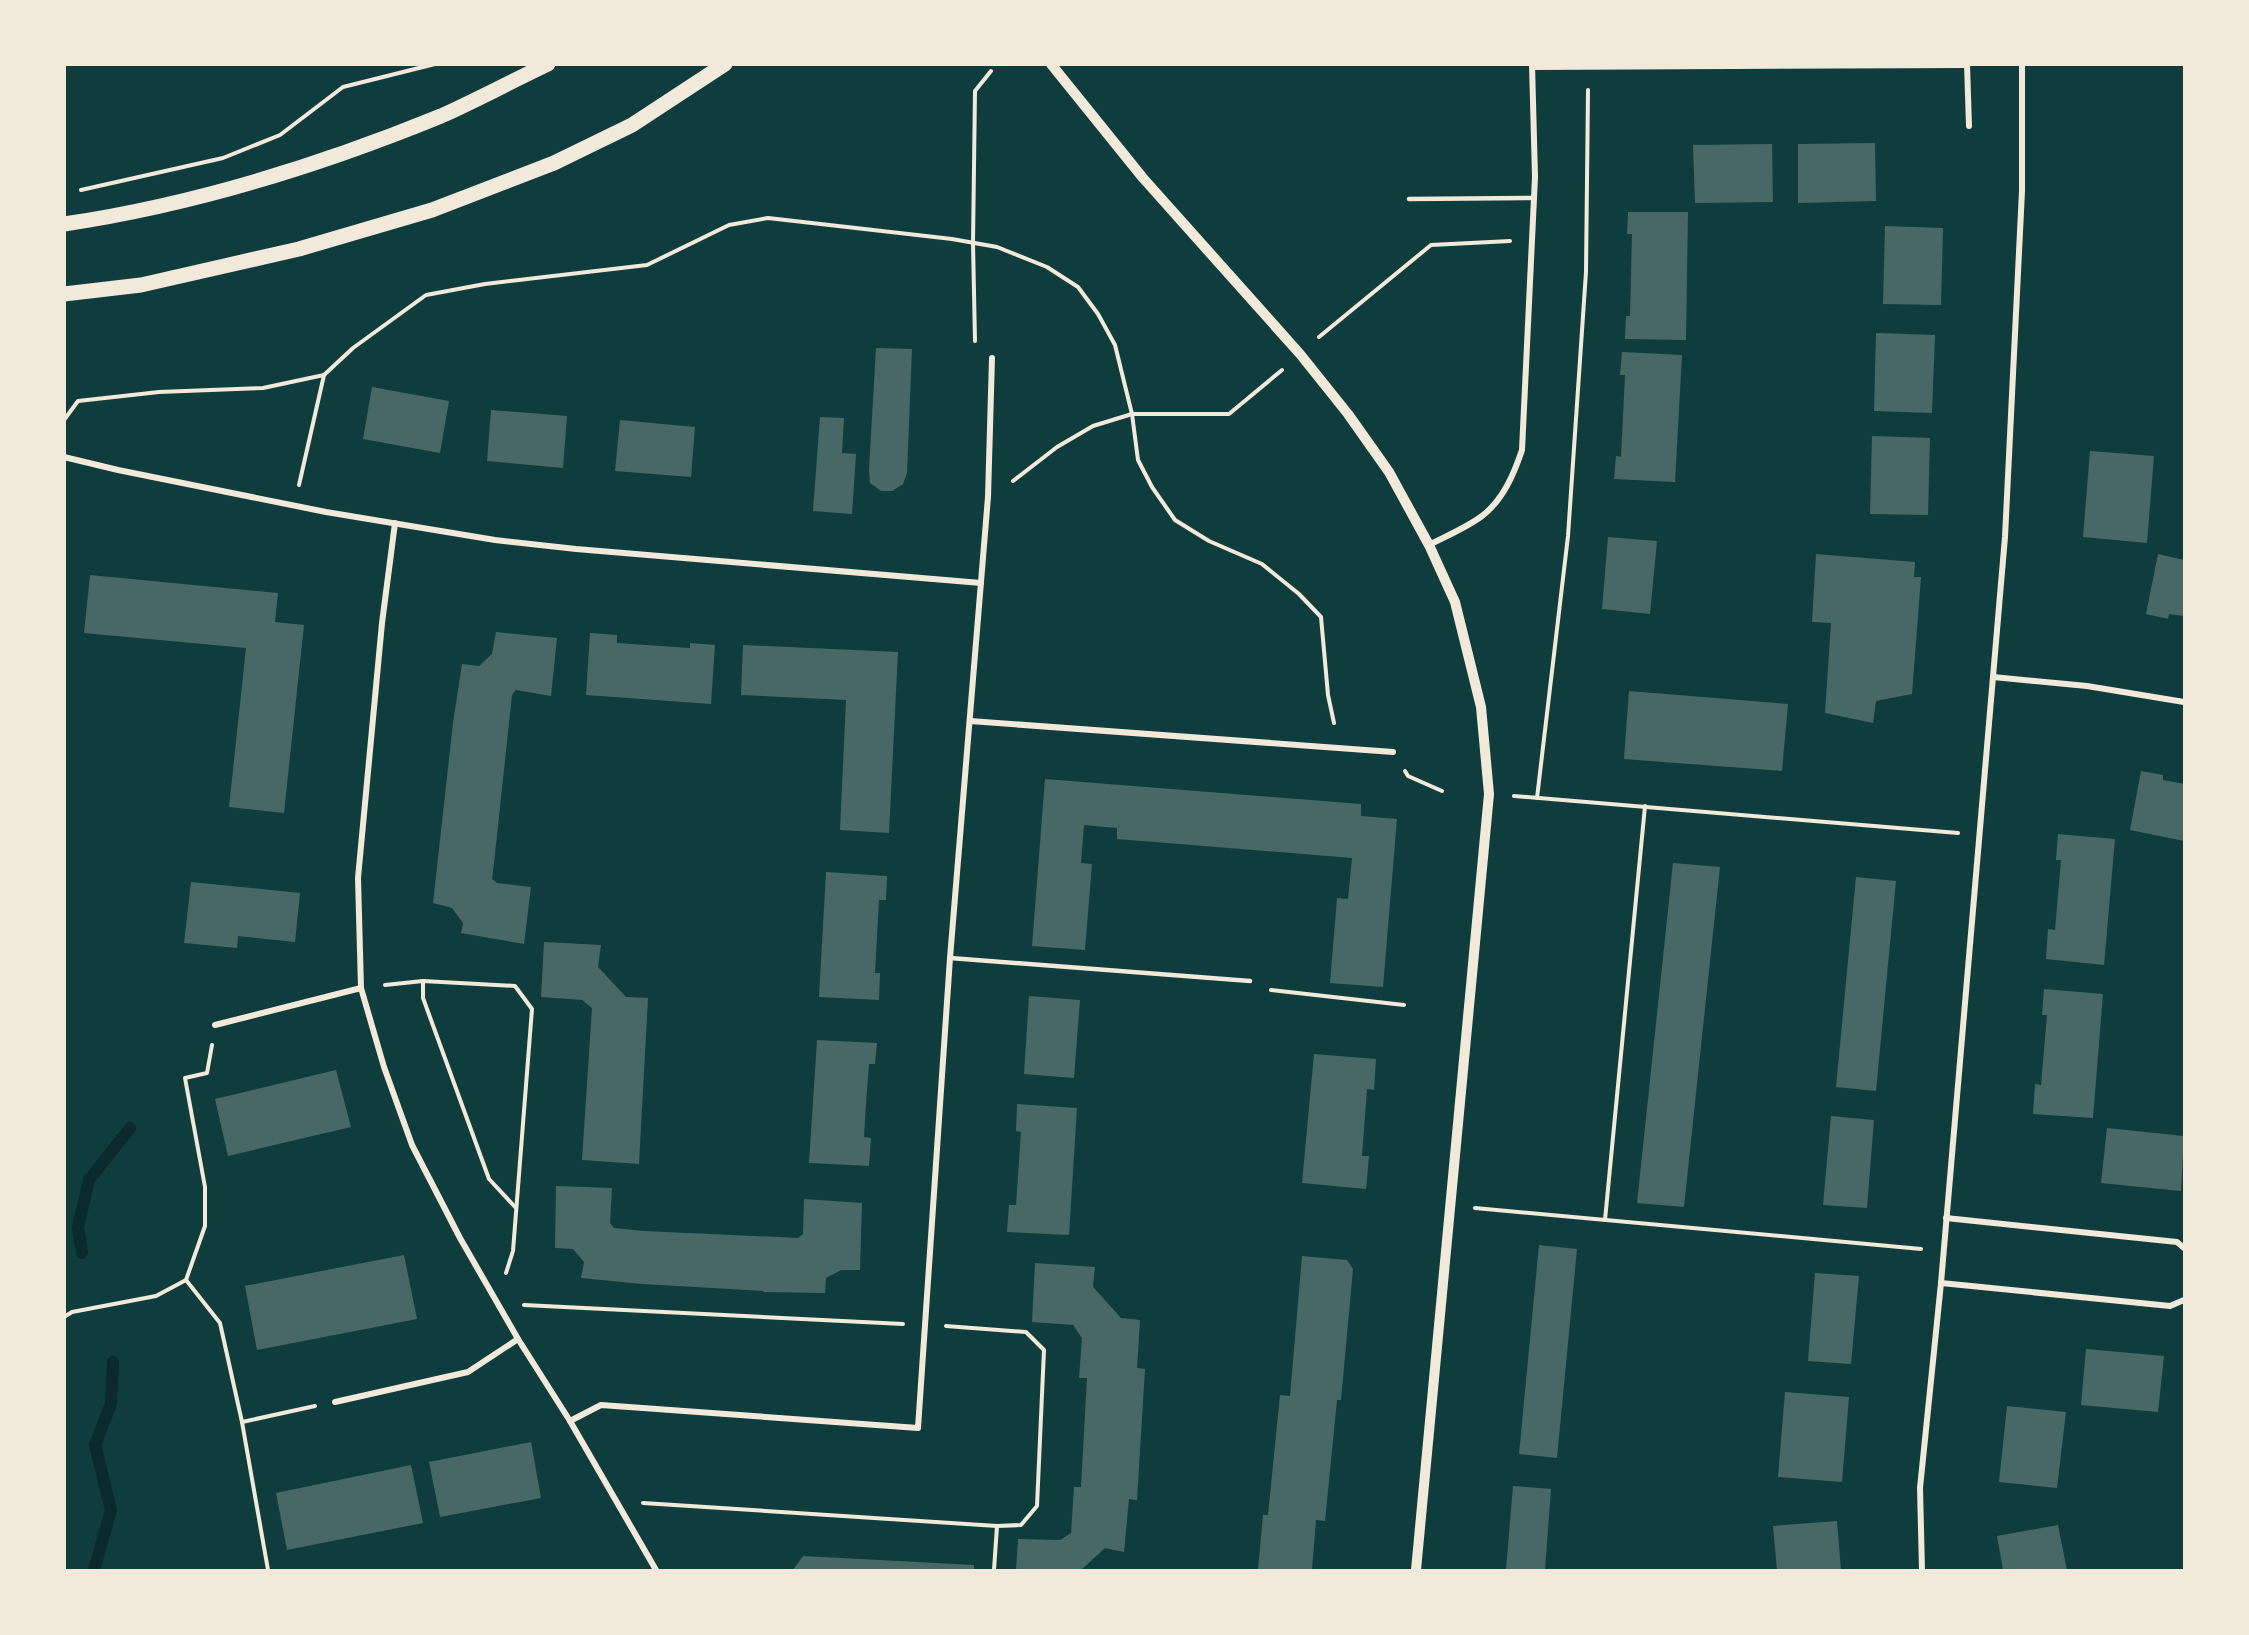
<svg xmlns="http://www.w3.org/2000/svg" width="2249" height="1635" font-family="'PT Serif',serif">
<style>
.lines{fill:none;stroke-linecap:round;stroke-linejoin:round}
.stream{stroke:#0a2a2b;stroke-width:12}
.building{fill:#486865}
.path{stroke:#f1e9da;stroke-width:4}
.service{stroke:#f1e9da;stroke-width:4.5}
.minor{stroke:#f1e9da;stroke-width:6}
.tertiary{stroke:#f1e9da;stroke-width:10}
.primary{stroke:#f1e9da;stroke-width:15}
</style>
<rect width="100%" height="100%" fill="#0f3d3e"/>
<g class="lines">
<!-- stream -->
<g class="stream">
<path d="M 82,1253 L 78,1227 L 89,1180 L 130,1128"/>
<path d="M 94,1570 L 111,1510 L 95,1445 L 111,1404 L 113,1362"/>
</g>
</g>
<!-- building -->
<g class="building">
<path d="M 1875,143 L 1876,201 L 1798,203 L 1798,144 Z"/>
<path d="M 1772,144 L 1773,202 L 1695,203 L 1693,145 Z"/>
<path d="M 1628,212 L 1688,212 L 1686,340 L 1625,339 L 1626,316 L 1630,316 L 1632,234 L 1627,234 Z"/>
<path d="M 1885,226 L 1943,228 L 1941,305 L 1883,304 Z"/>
<path d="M 1876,333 L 1935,335 L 1932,413 L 1874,411 Z"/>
<path d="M 876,348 L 912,349 L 907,473 L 903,484 L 892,491 L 881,491 L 870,483 L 869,470 Z"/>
<path d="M 1622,352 L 1682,355 L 1675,482 L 1614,479 L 1616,456 L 1621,457 L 1625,375 L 1620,375 Z"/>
<path d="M 372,387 L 449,401 L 440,453 L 363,439 Z"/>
<path d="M 491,410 L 567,416 L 563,468 L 487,461 Z"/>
<path d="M 820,417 L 844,418 L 842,453 L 856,454 L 852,514 L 813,511 Z"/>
<path d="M 620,420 L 695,427 L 691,477 L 615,471 Z"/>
<path d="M 1872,436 L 1930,438 L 1928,515 L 1870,514 Z"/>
<path d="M 2090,451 L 2154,456 L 2147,543 L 2083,537 Z"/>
<path d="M 1608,537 L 1657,541 L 1650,614 L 1602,609 Z"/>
<path d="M 1816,554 L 1915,562 L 1914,577 L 1921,577 L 1912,694 L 1876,701 L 1873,723 L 1825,713 L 1831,623 L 1812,622 Z"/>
<path d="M 2158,554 L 2184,560 L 2184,616 L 2169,614 L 2168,619 L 2146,614 Z"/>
<path d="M 90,575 L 278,593 L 275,622 L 304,625 L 284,813 L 229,807 L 246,648 L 84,633 Z"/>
<path d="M 496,632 L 557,638 L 551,696 L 516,690 L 512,695 L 495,854 L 492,879 L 497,883 L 531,887 L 524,944 L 461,933 L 463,923 L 452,908 L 433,903 L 453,723 L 462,664 L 479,666 L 492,654 Z"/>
<path d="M 590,633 L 617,635 L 617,643 L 690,648 L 690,643 L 715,645 L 711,704 L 586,695 Z"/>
<path d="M 743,645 L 898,652 L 889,833 L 840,830 L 846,700 L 741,695 Z"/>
<path d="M 1629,691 L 1788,704 L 1782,771 L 1624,759 Z"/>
<path d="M 2141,771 L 2163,775 L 2163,780 L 2184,784 L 2184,841 L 2130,830 Z"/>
<path d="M 1045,779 L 1361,804 L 1361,816 L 1397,819 L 1383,987 L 1330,983 L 1337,898 L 1348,899 L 1352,858 L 1117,839 L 1117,828 L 1084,825 L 1081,863 L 1092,864 L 1085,950 L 1032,946 Z"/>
<path d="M 2058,834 L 2115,839 L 2104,965 L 2046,959 L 2048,929 L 2055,930 L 2061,860 L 2056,860 Z"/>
<path d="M 1673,863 L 1720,867 L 1684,1207 L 1637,1203 Z"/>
<path d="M 826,872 L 887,876 L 886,900 L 879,900 L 875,973 L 880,973 L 879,1000 L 819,997 Z"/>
<path d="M 1856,877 L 1896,881 L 1876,1091 L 1836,1087 Z"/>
<path d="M 191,882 L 300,893 L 295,942 L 238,936 L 237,948 L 184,943 Z"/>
<path d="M 544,942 L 601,945 L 598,967 L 626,997 L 648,998 L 639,1164 L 582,1160 L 592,1008 L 582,1000 L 541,997 Z"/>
<path d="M 2044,989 L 2103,994 L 2093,1118 L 2033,1114 L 2035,1084 L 2041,1085 L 2047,1015 L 2042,1015 Z"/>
<path d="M 1029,996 L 1080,1000 L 1074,1078 L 1024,1074 Z"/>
<path d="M 817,1040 L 877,1043 L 875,1064 L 869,1064 L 866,1103 L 864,1137 L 871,1138 L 869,1166 L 809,1163 Z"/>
<path d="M 1314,1054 L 1376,1059 L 1374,1090 L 1367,1089 L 1362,1156 L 1369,1156 L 1366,1189 L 1302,1183 Z"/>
<path d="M 336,1070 L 351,1127 L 228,1156 L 215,1099 Z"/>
<path d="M 1017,1104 L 1077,1108 L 1069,1235 L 1007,1232 L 1009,1205 L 1016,1205 L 1021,1132 L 1016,1131 Z"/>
<path d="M 1831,1116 L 1874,1120 L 1867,1208 L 1823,1205 Z"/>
<path d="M 2107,1128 L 2184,1136 L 2181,1191 L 2101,1183 Z"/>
<path d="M 556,1186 L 612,1188 L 610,1223 L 614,1228 L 644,1231 L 798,1238 L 803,1234 L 804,1199 L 862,1203 L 860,1270 L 841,1270 L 826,1278 L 825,1293 L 763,1292 L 764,1291 L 642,1284 L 581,1278 L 584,1262 L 573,1249 L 555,1248 Z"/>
<path d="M 1539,1245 L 1577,1249 L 1557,1458 L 1519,1454 Z"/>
<path d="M 404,1255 L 417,1319 L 257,1350 L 245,1286 Z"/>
<path d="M 1302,1256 L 1347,1260 L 1353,1269 L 1341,1400 L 1337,1400 L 1325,1521 L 1316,1520 L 1312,1570 L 1258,1570 L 1263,1515 L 1268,1515 L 1280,1395 L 1290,1396 Z"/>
<path d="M 1035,1263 L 1095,1267 L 1093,1287 L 1121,1318 L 1140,1320 L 1137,1368 L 1145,1369 L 1137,1500 L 1129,1499 L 1124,1552 L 1105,1548 L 1081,1570 L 1016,1570 L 1018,1539 L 1060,1540 L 1071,1533 L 1074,1487 L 1081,1487 L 1087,1378 L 1079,1378 L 1082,1338 L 1073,1325 L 1032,1322 Z"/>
<path d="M 1815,1273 L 1859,1276 L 1851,1364 L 1808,1361 Z"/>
<path d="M 2086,1349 L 2164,1356 L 2158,1412 L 2081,1405 Z"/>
<path d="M 1785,1392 L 1849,1397 L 1842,1482 L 1778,1477 Z"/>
<path d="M 2007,1406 L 2066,1412 L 2057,1488 L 1999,1482 Z"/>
<path d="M 531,1442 L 541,1498 L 440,1517 L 429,1462 Z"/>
<path d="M 411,1465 L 423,1523 L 287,1550 L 276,1493 Z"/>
<path d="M 1513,1486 L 1551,1489 L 1545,1570 L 1506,1570 Z"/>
<path d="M 1837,1521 L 1841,1570 L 1777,1570 L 1773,1526 Z"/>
<path d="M 2058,1525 L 2067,1570 L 2003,1570 L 1997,1536 Z"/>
<path d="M 803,1556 L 974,1565 L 974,1570 L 793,1570 Z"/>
</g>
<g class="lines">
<!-- path -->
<g class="path">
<path d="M 81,190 L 223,158 L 280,135 L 343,87 L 435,64"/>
<path d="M 1319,337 L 1431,245 L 1510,241"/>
<path d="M 975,341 L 973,243 L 975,91 L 991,71"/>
<path d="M 64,420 L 78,401 L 159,392 L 263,388 L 324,375"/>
<path d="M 1013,481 L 1057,447 L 1093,426 L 1132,414 L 1229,414 L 1282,370"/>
<path d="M 299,485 L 324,375 L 353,348 L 426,295 L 485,284 L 647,265 L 729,225 L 768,218 L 952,239 L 997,247 L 1047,267 L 1078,287 L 1098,314 L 1115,345 L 1132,414 L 1138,460 L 1152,487 L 1175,520 L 1209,541 L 1262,564 L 1299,594 L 1321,617 L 1328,695 L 1334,723"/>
<path d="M 1405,771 L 1408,776 L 1442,791"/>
<path d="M 1514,796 L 1958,833"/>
<path d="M 1537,798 L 1568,536 L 1586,272 L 1588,90"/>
<path d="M 423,981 L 423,998 L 489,1179 L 516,1208"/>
<path d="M 385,985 L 423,981 L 515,986 L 532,1009 L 513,1251 L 506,1273"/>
<path d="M 1271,990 L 1404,1005"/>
<path d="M 1475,1208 L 1921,1249"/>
<path d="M 1605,1220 L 1645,806"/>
<path d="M 186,1280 L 220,1323 L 242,1422 L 268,1570"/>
<path d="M 524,1305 L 903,1324"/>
<path d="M 64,1317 L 72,1312 L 156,1296 L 186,1280 L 205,1226 L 205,1187 L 185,1078 L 207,1073 L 212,1045"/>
<path d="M 242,1422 L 315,1406"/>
<path d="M 643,1503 L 997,1526 L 1021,1525 L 1037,1506 L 1044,1350 L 1026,1332 L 946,1326"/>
<path d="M 994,1570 L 997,1526"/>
</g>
<!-- service -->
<g class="service">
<path d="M 1409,199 L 1534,198"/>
<path d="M 950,958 L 1250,981"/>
</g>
<!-- minor -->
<g class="minor">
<path d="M 1967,64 L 1969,126"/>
<path d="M 1532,67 L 1967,65"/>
<path d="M 64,457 L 118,470 L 326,512 L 495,540 L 576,549 L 981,583"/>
<path d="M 395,523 L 382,623 L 358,878 L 361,988 L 384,1067 L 412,1145 L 460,1238 L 518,1339 L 570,1421 L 656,1570"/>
<path d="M 1429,545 C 1446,536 1466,528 1482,516 C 1503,500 1514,474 1522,450 L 1535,177 L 1532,64"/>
<path d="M 1993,677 L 2087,686 L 2184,702"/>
<path d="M 970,721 L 1393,752"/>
<path d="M 215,1025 L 361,988"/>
<path d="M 1946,1218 L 2177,1242 L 2184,1248"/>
<path d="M 1941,1283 L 2170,1306 L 2184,1300"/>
<path d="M 335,1402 L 468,1372 L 518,1339"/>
<path d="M 570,1421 L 601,1405 L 918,1428 L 950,958 L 988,497 L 992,358"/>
<path d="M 1922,1570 L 1920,1488 L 1941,1283 L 2005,537 L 2022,191 L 2022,64"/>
</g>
<!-- tertiary -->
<path class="tertiary" d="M 1051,64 L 1143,178 L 1300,354 L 1348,414 L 1389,472 L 1429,545 L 1455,602 L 1481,707 L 1489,794 L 1416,1570"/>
<!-- primary -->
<g class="primary">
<path d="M 64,224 C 193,205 321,165 441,116 C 477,100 512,81 548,64"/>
<path d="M 64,294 L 141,285 L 299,249 L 432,210 L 554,163 L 632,125 L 725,64"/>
</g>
</g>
<!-- border -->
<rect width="2249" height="1635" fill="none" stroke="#f1e9da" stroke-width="132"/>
</svg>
